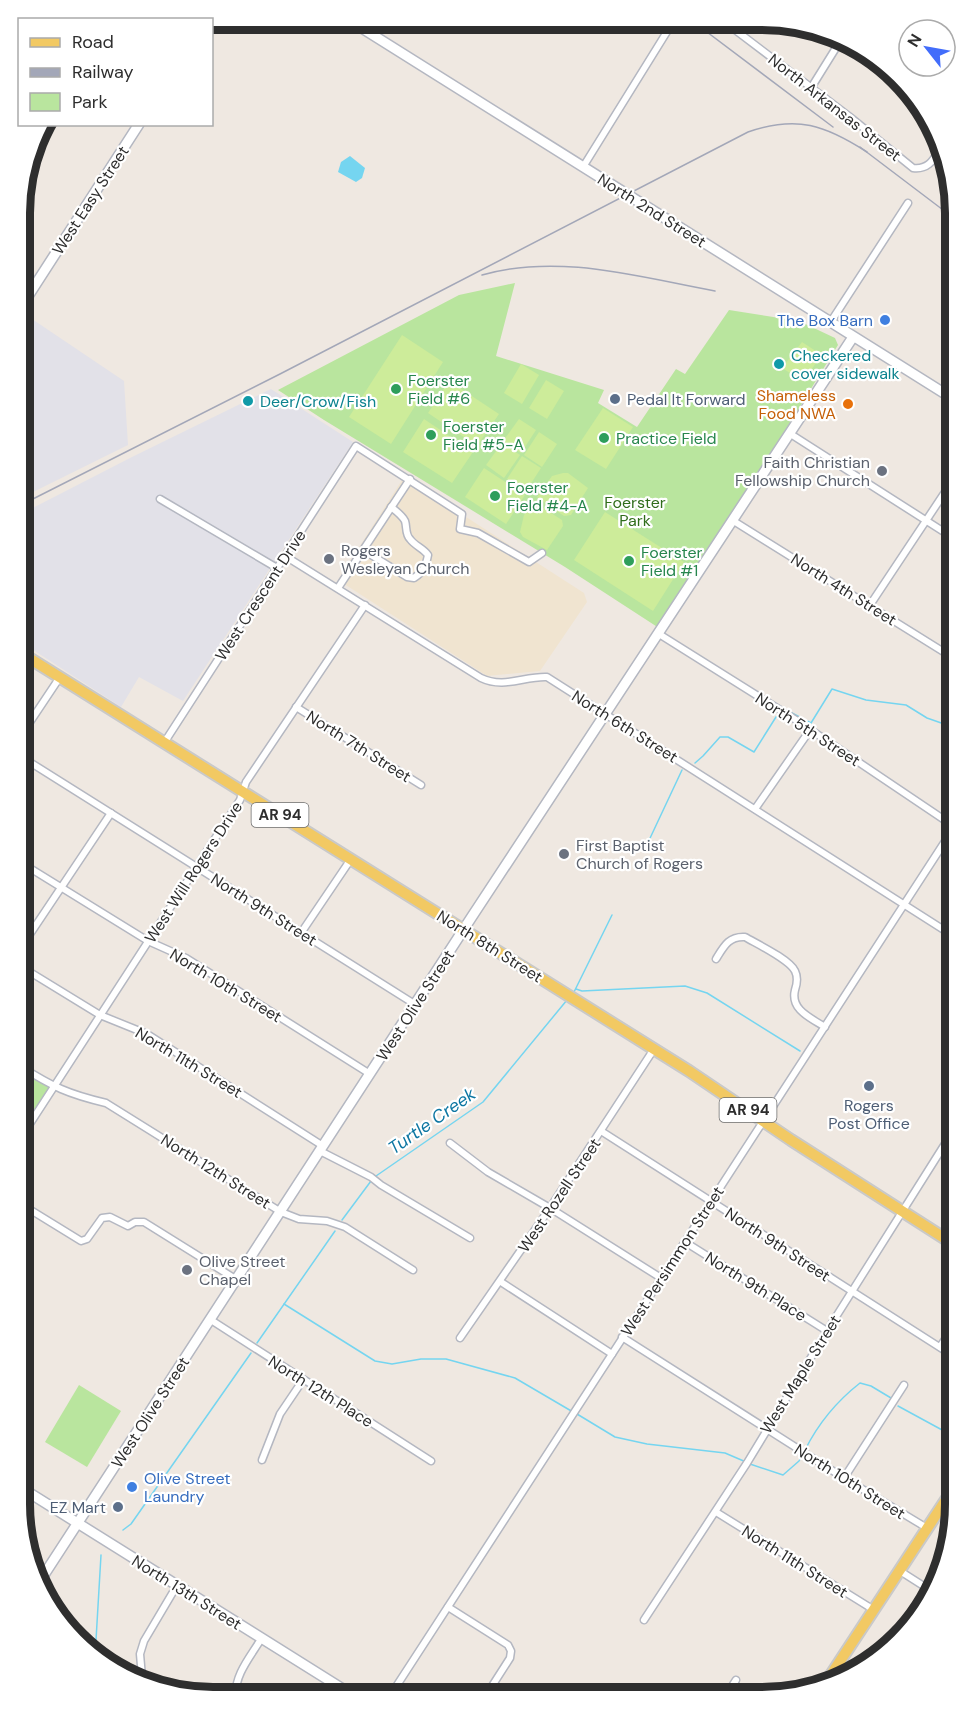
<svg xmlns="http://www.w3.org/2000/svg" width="975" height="1717" font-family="'DM Sans',sans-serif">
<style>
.industrial{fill:#e2e1e8}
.education{fill:#f0e4d0}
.green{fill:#b9e59e}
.pitch{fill:#cdec9a}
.water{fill:#75d5f0}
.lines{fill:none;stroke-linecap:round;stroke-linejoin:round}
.stream{stroke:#75d5f0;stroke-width:1.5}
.street-casing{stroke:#b4b7c1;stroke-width:9}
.secondary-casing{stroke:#b4b7c1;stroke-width:12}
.primary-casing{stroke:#c9c9c9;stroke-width:14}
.street{stroke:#fff;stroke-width:6}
.secondary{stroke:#fff;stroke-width:9}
.primary{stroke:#f2c963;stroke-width:10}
.rail{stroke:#a3a7b8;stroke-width:1.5}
.shop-dot{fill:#3f7fe0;stroke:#fff;stroke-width:2}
.culture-dot{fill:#0f9aa8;stroke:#fff;stroke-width:2}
.leisure-dot{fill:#2e9e5b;stroke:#fff;stroke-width:2}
.service-dot{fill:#5c6f8a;stroke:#fff;stroke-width:2}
.food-dot{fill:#e8710a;stroke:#fff;stroke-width:2}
.worship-dot{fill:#6b7280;stroke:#fff;stroke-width:2}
.labels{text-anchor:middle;stroke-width:4.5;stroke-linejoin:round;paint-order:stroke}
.shield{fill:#fff;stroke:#6d6d6d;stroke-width:1.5}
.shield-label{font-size:15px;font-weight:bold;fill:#2e2e2e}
.street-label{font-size:16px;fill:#2e2e2e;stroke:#fff}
.shop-label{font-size:16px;fill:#366cbe;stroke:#fff;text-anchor:end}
.culture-label{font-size:16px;fill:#0d838f;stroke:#fff;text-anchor:start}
.leisure-label{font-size:16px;fill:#27864d;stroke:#fff;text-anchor:start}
.food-label{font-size:16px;fill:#c56008;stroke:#fff;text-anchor:end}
.service-label{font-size:16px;fill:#4e5e75;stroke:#fff;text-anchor:start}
.worship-label{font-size:16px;fill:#5b616d;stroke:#fff;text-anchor:start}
.park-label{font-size:16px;fill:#306d1b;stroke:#fff}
.water-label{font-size:18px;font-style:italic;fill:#0d76a2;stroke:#fff}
.rim{fill:none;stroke:#2e2e2e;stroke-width:8}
</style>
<rect width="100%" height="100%" fill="#efe8e1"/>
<!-- industrial -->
<g class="industrial">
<path d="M 26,315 L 124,381 L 128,445 L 21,498 L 21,322 Z"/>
<path d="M 271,389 L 353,442 L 183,701 L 139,677 L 121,707 L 21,642 L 21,514 L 132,457 Z"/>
</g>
<!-- education -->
<path class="education" d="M 404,477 L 584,593 L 587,602 L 540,671 L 487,676 L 338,580 Z"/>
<!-- green -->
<g class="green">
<path d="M 515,283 L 496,356 L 604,390 L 598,403 L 637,427 L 676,369 L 685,374 L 729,310 L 799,321 L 835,338 L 838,345 L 662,630 L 565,567 L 324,420 L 278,390 L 459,295 Z"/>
<path d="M 20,1066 L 54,1087 L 20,1141 Z"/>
<path d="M 79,1385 L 121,1411 L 87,1467 L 45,1442 Z"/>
</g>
<!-- pitch -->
<g class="pitch">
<path d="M 402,335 L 443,362 L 391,444 L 349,417 Z"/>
<path d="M 802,342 L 822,355 L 803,381 L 782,368 Z"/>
<path d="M 521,364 L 539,375 L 522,404 L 504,393 Z"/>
<path d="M 546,380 L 564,391 L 547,419 L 529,408 Z"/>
<path d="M 449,381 L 499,414 L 477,446 L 428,413 Z"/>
<path d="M 603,408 L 633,427 L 606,469 L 575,450 Z"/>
<path d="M 424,419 L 473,452 L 452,483 L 403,452 Z"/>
<path d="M 519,419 L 536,430 L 521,453 L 503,441 Z"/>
<path d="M 539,432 L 557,444 L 542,467 L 524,455 Z"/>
<path d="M 502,443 L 520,455 L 504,478 L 486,465 Z"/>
<path d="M 522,456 L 541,468 L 526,491 L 507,479 Z"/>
<path d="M 484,468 L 525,495 L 506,524 L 465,497 Z"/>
<path d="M 563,473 L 568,473 L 588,488 L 571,515 L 564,516 L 537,497 L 552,476 Z"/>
<path d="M 534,502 L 562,520 L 563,526 L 547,550 L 523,537 L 520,532 L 524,515 Z"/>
<path d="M 605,512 L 684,562 L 653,611 L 574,560 Z"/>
</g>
<!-- water -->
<path class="water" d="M 350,156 L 365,168 L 362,178 L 356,182 L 338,172 L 341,162 Z"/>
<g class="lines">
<!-- stream -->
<g class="stream">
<path d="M 790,712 L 811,723 L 832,689 L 866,700 L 906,705 L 927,718 L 947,725 L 955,718"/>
<path d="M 695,763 L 703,756 L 720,737 L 728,737 L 754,752 L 776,717 L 782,715"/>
<path d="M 644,851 L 682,770"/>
<path d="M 576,989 L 582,991 L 685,986 L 707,993 L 800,1051"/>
<path d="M 574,992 L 612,915"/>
<path d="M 376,1176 L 483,1102 L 567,1000"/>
<path d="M 342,1220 L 371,1181"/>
<path d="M 284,1304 L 375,1361 L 392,1364 L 421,1359 L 446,1359 L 515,1378 L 573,1412"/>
<path d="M 257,1343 L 335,1231"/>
<path d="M 898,1406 L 955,1437"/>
<path d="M 577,1414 L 615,1437 L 647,1444 L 725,1453 L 746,1462"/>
<path d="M 805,1450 C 818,1424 837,1401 860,1383 L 871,1386 L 891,1398"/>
<path d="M 750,1464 L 783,1475 L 799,1461 L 803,1454"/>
<path d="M 123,1530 L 131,1524 L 251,1353"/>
<path d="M 95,1657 L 101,1555"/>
</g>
<defs>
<g id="street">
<path d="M 726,23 L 850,117 L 913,168 C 930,170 934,158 942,146"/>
<path d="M 811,88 L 839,43"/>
<path d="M 583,167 L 673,22"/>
<path d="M 830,323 L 908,203"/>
<path d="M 789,433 L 955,539"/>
<path d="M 160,499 L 277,568"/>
<path d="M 732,520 L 955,659"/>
<path d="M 363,550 L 407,577 L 414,578 C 423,572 426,566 428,555 C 423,548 415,546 410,539 C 405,534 407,527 405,521 C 402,515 396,511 391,507"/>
<path d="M 285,556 L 481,678 C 504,689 524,676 547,677 L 955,937"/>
<path d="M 338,588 L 410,479"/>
<path d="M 870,605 L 955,477"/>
<path d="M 659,634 L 796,720 L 955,827"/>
<path d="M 296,707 L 421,785"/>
<path d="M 20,737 L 60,677"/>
<path d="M 164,743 L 356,446 L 462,514 L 460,529 L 478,533 L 529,562 L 542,553"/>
<path d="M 20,756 L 416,1005"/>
<path d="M 755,809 L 810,730"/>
<path d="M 20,862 L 148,941 L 186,958 L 370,1074"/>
<path d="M 301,933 L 351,859"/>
<path d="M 20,949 L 111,813"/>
<path d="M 716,959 C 724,946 729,936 745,937 C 757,944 789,959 795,971 C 798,977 797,984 795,990 C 790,1010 811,1018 825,1027"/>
<path d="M 20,966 L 100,1015 L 147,1034 L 323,1146"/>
<path d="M 20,1066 C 53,1087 68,1094 106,1103 L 281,1212 L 299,1219 L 327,1221 L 345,1227 L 413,1270"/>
<path d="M 601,1131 L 955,1357"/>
<path d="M 20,1139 L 240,800 L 246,782 L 365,605"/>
<path d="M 450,1143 L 488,1172 L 550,1208 L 661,1278"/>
<path d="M 320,1151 L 371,1177 L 381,1185 L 470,1238"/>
<path d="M 29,1209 L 81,1241 L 87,1239 L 102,1218 L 110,1217 L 128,1226 L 135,1222 L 144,1222 L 237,1280"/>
<path d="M 685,1242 L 827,1331"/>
<path d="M 501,1282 L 612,1354"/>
<path d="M 211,1320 L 431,1461"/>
<path d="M 622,1337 L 844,1478 L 927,1528"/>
<path d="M 460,1338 L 550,1208 L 654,1049"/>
<path d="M 940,1347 L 955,1324"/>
<path d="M 262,1460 L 280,1414 L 303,1380"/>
<path d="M 844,1478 L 904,1385"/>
<path d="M 716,1512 L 874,1610"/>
<path d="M 900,1571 L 933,1592"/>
<path d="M 448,1607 L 508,1645 L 511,1651 L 510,1658 L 485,1697"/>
<path d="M 644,1620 L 747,1463 L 827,1331 L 955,1128"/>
<path d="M 142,1677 L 140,1654 L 144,1641 L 176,1587"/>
<path d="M 236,1696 C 234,1675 251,1656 261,1639"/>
<path d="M 390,1696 L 955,826"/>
<path d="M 725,1697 L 736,1680"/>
</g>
<g id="secondary">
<path d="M 349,20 L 955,400"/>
<path d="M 21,307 L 139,124"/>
<path d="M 20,1487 L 354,1696"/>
<path d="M 38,1584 L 471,918 L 853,337"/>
</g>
<g id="primary">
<path d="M 21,653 L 689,1071 L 791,1140 L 955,1245"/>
<path d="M 823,1687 L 955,1486"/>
</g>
</defs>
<!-- street casing -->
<use href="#street" class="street-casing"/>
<!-- secondary casing -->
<use href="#secondary" class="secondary-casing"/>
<!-- primary casing -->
<use href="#primary" class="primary-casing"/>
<!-- street -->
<use href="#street" class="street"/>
<!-- secondary -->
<use href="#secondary" class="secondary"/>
<!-- primary -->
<use href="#primary" class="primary"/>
<!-- rail -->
<g class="rail">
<path d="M 695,23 L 833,127"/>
<path d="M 860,147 L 955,219"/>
<path d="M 482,275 C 559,253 638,277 715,291"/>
<path d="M 21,505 L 280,374 L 748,132 C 797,115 825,125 867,152"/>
</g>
</g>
<!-- markers -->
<g class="shop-dot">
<circle cx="885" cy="320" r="6"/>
<circle cx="132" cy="1487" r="6"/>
</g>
<g class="culture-dot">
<circle cx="779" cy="364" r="6"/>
<circle cx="248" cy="401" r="6"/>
</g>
<g class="leisure-dot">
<circle cx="396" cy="389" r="6"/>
<circle cx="431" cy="435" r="6"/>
<circle cx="604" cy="438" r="6"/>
<circle cx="495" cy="496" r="6"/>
<circle cx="629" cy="561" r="6"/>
</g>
<g class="service-dot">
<circle cx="615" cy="399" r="6"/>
<circle cx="869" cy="1086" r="6"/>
<circle cx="118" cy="1507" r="6"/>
</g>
<circle class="food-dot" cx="848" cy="404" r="6"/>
<g class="worship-dot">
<circle cx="882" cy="471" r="6"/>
<circle cx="329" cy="559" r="6"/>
<circle cx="564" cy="854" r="6"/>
<circle cx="187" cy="1270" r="6"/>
</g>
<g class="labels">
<!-- shield labels -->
<g class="shield">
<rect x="251.5" y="803" width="57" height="24" rx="4.5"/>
<rect x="719.5" y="1098" width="57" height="24" rx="4.5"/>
</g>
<g class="shield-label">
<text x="280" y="820">AR 94</text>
<text x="748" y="1115">AR 94</text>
</g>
<!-- street labels -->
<g class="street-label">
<text transform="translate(835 107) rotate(38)" y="6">North Arkansas Street</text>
<text transform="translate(90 200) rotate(-57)" y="6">West Easy Street</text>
<text transform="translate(652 210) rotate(32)" y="6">North 2nd Street</text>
<text transform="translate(844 589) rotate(32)" y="6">North 4th Street</text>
<text transform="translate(260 595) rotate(-57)" y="6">West Crescent Drive</text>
<text transform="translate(625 726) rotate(32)" y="6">North 6th Street</text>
<text transform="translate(808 729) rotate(33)" y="6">North 5th Street</text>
<text transform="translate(359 746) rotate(32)" y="6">North 7th Street</text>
<text transform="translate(193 872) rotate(-57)" y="6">West Will Rogers Drive</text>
<text transform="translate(264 909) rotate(32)" y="6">North 9th Street</text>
<text transform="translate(490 946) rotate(32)" y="6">North 8th Street</text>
<text transform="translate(226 985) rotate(31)" y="6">North 10th Street</text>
<text transform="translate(415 1005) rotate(-57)" y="6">West Olive Street</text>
<text transform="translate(189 1062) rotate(31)" y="6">North 11th Street</text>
<text transform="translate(216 1171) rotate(32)" y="6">North 12th Street</text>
<text transform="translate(559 1195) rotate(-56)" y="6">West Rozell Street</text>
<text transform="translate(778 1244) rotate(33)" y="6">North 9th Street</text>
<text transform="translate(672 1261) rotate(-57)" y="6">West Persimmon Street</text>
<text transform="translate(756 1286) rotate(32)" y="6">North 9th Place</text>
<text transform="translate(800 1374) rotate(-58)" y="6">West Maple Street</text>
<text transform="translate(321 1391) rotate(32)" y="6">North 12th Place</text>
<text transform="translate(150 1412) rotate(-57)" y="6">West Olive Street</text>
<text transform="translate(850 1481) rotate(32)" y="6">North 10th Street</text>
<text transform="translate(795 1561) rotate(32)" y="6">North 11th Street</text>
<text transform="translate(187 1592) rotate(32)" y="6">North 13th Street</text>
</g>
<!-- shop labels -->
<g class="shop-label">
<text x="873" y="326">The Box Barn</text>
<text x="144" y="1484" text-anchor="start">Olive Street<tspan x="144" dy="18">Laundry</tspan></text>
</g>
<!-- culture labels -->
<g class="culture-label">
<text x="791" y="361">Checkered<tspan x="791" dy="18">cover sidewalk</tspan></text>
<text x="260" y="407">Deer/Crow/Fish</text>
</g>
<!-- leisure labels -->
<g class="leisure-label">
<text x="408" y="386">Foerster<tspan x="408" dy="18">Field #6</tspan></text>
<text x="443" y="432">Foerster<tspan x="443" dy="18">Field #5-A</tspan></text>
<text x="616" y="444">Practice Field</text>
<text x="507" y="493">Foerster<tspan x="507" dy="18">Field #4-A</tspan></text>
<text x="641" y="558">Foerster<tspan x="641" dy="18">Field #1</tspan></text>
</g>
<!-- food labels -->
<g class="food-label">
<text x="836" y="401">Shameless<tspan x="836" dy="18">Food NWA</tspan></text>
</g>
<!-- service labels -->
<g class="service-label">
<text x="627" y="405">Pedal It Forward</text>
<text x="869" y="1111" text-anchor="middle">Rogers<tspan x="869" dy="18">Post Office</tspan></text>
<text x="106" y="1513" text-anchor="end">EZ Mart</text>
</g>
<!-- worship labels -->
<g class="worship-label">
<text x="870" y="468" text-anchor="end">Faith Christian<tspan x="870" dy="18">Fellowship Church</tspan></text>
<text x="341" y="556">Rogers<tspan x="341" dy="18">Wesleyan Church</tspan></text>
<text x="576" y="851">First Baptist<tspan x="576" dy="18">Church of Rogers</tspan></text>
<text x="199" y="1267">Olive Street<tspan x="199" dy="18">Chapel</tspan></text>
</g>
<!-- park labels -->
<g class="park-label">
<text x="635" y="508">Foerster<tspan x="635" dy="18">Park</tspan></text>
</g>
<!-- water labels -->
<g class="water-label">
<text transform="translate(432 1121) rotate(-35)" y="6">Turtle Creek</text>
</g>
</g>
<!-- crop -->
<path d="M0 0H975V1717H0ZM213 30H762A183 183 0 0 1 945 213V1504A183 183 0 0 1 762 1687H213A183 183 0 0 1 30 1504V213A183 183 0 0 1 213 30Z" fill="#fff" fill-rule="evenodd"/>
<path class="rim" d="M213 30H762A183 183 0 0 1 945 213V1504A183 183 0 0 1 762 1687H213A183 183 0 0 1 30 1504V213A183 183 0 0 1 213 30Z"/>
<!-- legend -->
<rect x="18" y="18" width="195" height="108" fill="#ffffff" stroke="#ababab" stroke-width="1.5"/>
<rect x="30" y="38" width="30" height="9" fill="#f2c963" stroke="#ababab" stroke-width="1.5"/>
<text x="72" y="48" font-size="18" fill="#2e2e2e">Road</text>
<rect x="30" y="68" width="30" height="9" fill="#a3a7b8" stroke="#ababab" stroke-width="1.5"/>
<text x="72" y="78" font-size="18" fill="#2e2e2e">Railway</text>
<rect x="30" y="93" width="30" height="18" fill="#b9e59e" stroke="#ababab" stroke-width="1.5"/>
<text x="72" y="108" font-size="18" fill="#2e2e2e">Park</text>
<!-- north arrow -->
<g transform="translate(927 48) rotate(301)"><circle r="28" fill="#ffffff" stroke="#ababab" stroke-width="1.5"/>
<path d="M0-4.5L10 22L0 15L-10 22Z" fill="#426dfb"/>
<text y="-9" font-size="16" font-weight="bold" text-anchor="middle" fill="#2e2e2e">N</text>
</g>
</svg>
